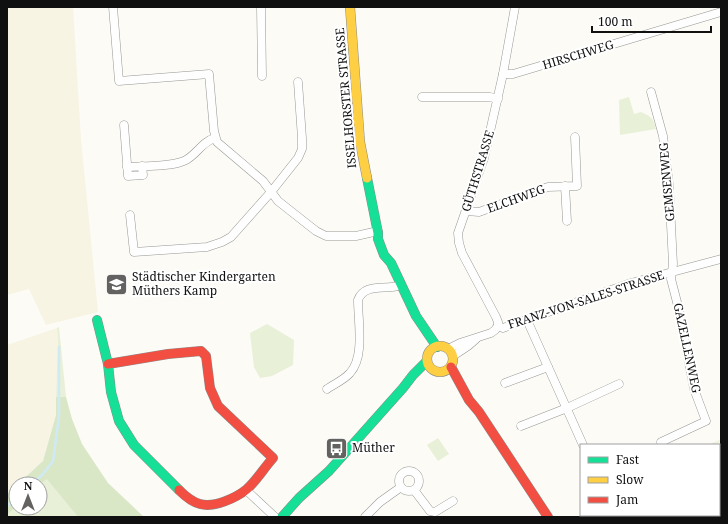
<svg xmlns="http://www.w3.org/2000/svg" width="728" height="524" font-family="'Noto Serif',serif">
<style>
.farmland{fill:#f7f4e4}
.green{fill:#e8f0d8}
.forest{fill:#d9e7c7}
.pitch{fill:#f0f4e1}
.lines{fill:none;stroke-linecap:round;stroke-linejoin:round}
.stream{stroke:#cfeaf3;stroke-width:2.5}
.street-casing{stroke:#969694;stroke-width:9}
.fast-casing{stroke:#8d8c8a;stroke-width:10}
.slow-casing{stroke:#8d8c8a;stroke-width:10}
.jam-casing{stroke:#8d8c8a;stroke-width:10}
.street{stroke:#fffefe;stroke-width:8}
.fast{stroke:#16e098;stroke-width:9}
.slow{stroke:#ffcf43;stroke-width:9}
.jam{stroke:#f24e42;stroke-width:9}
.labels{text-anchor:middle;stroke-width:4;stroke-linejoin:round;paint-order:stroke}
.street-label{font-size:12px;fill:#101010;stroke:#fff}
.poi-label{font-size:12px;fill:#101010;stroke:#fff;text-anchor:start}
</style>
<rect width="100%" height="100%" fill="#fcfbf6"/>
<!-- farmland -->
<g class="farmland">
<path d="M 7,7 L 73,7 L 81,139 L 98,312 L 46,325 L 29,289 L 7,295 Z"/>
<path d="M 57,328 L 58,341 L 56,415 L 43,461 L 18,484 L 16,484 L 16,486 L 7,494 L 7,345 Z"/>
</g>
<!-- green -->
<g class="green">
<path d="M 629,97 L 634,114 L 641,112 C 652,117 653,118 656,129 L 620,135 L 619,100 Z"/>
<path d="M 267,324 L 294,340 L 293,365 L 272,376 L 260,378 L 254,367 L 250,333 Z"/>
<path d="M 59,327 L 66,397 L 56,397 L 58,341 L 57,328 Z"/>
<path d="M 438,438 L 449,454 L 438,461 L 427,445 Z"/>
<path d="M 47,478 L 78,517 L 7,517 L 7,515 L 16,507 L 16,508 L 40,508 L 40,484 Z"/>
</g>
<!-- forest -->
<g class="forest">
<path d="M 56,397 L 66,397 L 72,419 L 82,444 L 108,483 L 144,517 L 78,517 L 47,479 L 40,484 L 18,484 L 43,461 L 56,415 Z"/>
<path d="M 16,486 L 16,507 L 7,515 L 7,494 Z"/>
</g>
<!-- pitch -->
<g class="pitch">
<path d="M 721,439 L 721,464 L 719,460 L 719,445 L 712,445 L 712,443 Z"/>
<path d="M 719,507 L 721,512 L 721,517 L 628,517 L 627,515 L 719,515 Z"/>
</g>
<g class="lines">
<!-- stream -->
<g class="stream">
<path d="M 32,484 L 43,474 L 53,461 L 59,416 L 59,347"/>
<path d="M 7,506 L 16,498"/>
</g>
<defs>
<g id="street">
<path d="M 113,7 L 119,81 L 209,74 L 214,131 L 217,142 L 263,181 L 278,201 L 316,231 L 326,236 L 356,236 L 378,231"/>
<path d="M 261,7 L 262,76"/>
<path d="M 503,74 L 513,74 L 721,12"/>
<path d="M 651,92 L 663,136 L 669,185 L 673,264 L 671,279 L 678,306 L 694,389 L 706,421 L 661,442"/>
<path d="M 422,97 L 490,97 L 498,99"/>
<path d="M 124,125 L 128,176 L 143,175 L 142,166"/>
<path d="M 127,167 C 143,166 173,167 186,160 C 197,154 203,141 215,138"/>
<path d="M 565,186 L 567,221"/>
<path d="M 466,211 L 479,212 L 548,187 L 577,186 L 575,137"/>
<path d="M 130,215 L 134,252 L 207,247 L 222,242 L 231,237 L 271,192 L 298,158 L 302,149 L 302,138 L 298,82"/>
<path d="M 527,320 L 583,445"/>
<path d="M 498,326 L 498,322 L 496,317 L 462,253 L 459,243 L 458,233 L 484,158 L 503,74 L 515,7"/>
<path d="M 498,326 L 503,328 L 631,283 L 721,259"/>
<path d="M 448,349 L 460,343 L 491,333 L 495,330 L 498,326"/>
<path d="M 453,356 L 468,346 L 476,339"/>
<path d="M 505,383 L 548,367"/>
<path d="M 327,389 C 334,384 344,380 350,373 C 365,357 358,321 358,300 C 365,282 386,291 401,285"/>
<path d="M 521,426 L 567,408 L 619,384"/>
<circle cx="409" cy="481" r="10"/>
<path d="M 246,490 L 275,517"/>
<path d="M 414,490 L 430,511 L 435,512 L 453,501"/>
<path d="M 365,517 L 380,502 L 401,487"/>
</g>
<g id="fast">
<path d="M 367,178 L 378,233 L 378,239 L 384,255 L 391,263 L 416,316 L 437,347"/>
<path d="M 97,320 L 108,364 L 111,392 L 119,421 L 134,445 L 179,490"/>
<path d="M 282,517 L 299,498 L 329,471 L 403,388 L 413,375 L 427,361"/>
</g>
<g id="slow">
<path d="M 350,7 L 360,142 L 367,178"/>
<circle cx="440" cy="359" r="13"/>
</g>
<g id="jam">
<path d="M 108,364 L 168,354 L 201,351 L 206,356 L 210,388 L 218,406 L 273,458 C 264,468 257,480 247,489 C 236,498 214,508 200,504 C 192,502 185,496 179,490"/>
<path d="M 451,367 L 469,400 L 479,412 L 548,517"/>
</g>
</defs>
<!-- street casing -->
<use href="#street" class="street-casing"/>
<!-- fast casing -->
<use href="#fast" class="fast-casing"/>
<!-- slow casing -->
<use href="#slow" class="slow-casing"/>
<!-- jam casing -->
<use href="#jam" class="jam-casing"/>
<!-- street -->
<use href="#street" class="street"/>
<!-- fast -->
<use href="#fast" class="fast"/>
<!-- slow -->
<use href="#slow" class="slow"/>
<!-- jam -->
<use href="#jam" class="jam"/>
</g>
<!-- icons -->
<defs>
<symbol id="school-square" viewBox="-11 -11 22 22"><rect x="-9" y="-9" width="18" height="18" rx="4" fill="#636260" stroke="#fff"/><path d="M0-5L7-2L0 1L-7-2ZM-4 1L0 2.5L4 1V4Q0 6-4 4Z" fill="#fff"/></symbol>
<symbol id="bus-square" viewBox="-11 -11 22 22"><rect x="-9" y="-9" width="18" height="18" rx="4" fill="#636260" stroke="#fff"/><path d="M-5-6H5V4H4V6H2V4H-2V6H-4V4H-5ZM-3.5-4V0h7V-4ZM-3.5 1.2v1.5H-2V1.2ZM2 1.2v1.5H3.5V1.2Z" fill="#fff"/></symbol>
</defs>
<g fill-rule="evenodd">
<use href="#school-square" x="104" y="272" width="25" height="25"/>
<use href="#bus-square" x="324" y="436" width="25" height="25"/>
</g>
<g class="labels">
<!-- street labels -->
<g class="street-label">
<text transform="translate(578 55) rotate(-17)" y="4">HIRSCHWEG</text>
<text transform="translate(346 98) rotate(-95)" y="4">ISSELHORSTER STRASSE</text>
<text transform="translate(478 171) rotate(-73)" y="4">GÜTHSTRASSE</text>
<text transform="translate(667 182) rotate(-95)" y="4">GEMSENWEG</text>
<text transform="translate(516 199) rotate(-20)" y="4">ELCHWEG</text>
<text transform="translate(586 300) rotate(-18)" y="4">FRANZ-VON-SALES-STRASSE</text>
<text transform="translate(687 348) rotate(78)" y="4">GAZELLENWEG</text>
</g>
<!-- poi labels -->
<g class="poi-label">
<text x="132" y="281">Städtischer Kindergarten<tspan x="132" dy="14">Müthers Kamp</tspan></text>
<text x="352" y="452">Müther</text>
</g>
</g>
<!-- border -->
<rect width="728" height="524" fill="none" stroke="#101010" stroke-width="16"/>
<!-- legend -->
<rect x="580" y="444" width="140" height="72" fill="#ffffff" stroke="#9f9f9f"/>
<rect x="588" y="457" width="20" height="6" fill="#16e098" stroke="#9f9f9f"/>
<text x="616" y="464" font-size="12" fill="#101010">Fast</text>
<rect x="588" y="477" width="20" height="6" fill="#ffcf43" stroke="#9f9f9f"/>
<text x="616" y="484" font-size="12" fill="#101010">Slow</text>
<rect x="588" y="497" width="20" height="6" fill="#f24e42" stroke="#9f9f9f"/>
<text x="616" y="504" font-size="12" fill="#101010">Jam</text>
<!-- north arrow -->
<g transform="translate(28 496)"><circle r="19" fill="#ffffff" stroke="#9f9f9f"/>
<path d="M0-3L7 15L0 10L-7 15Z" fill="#636260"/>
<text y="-6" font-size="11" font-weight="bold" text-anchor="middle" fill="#101010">N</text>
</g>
<!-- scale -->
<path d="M592 26v6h119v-6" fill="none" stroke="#101010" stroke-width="2"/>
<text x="598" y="26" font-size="12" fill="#101010" stroke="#ffffff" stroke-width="3" paint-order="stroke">100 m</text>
</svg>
